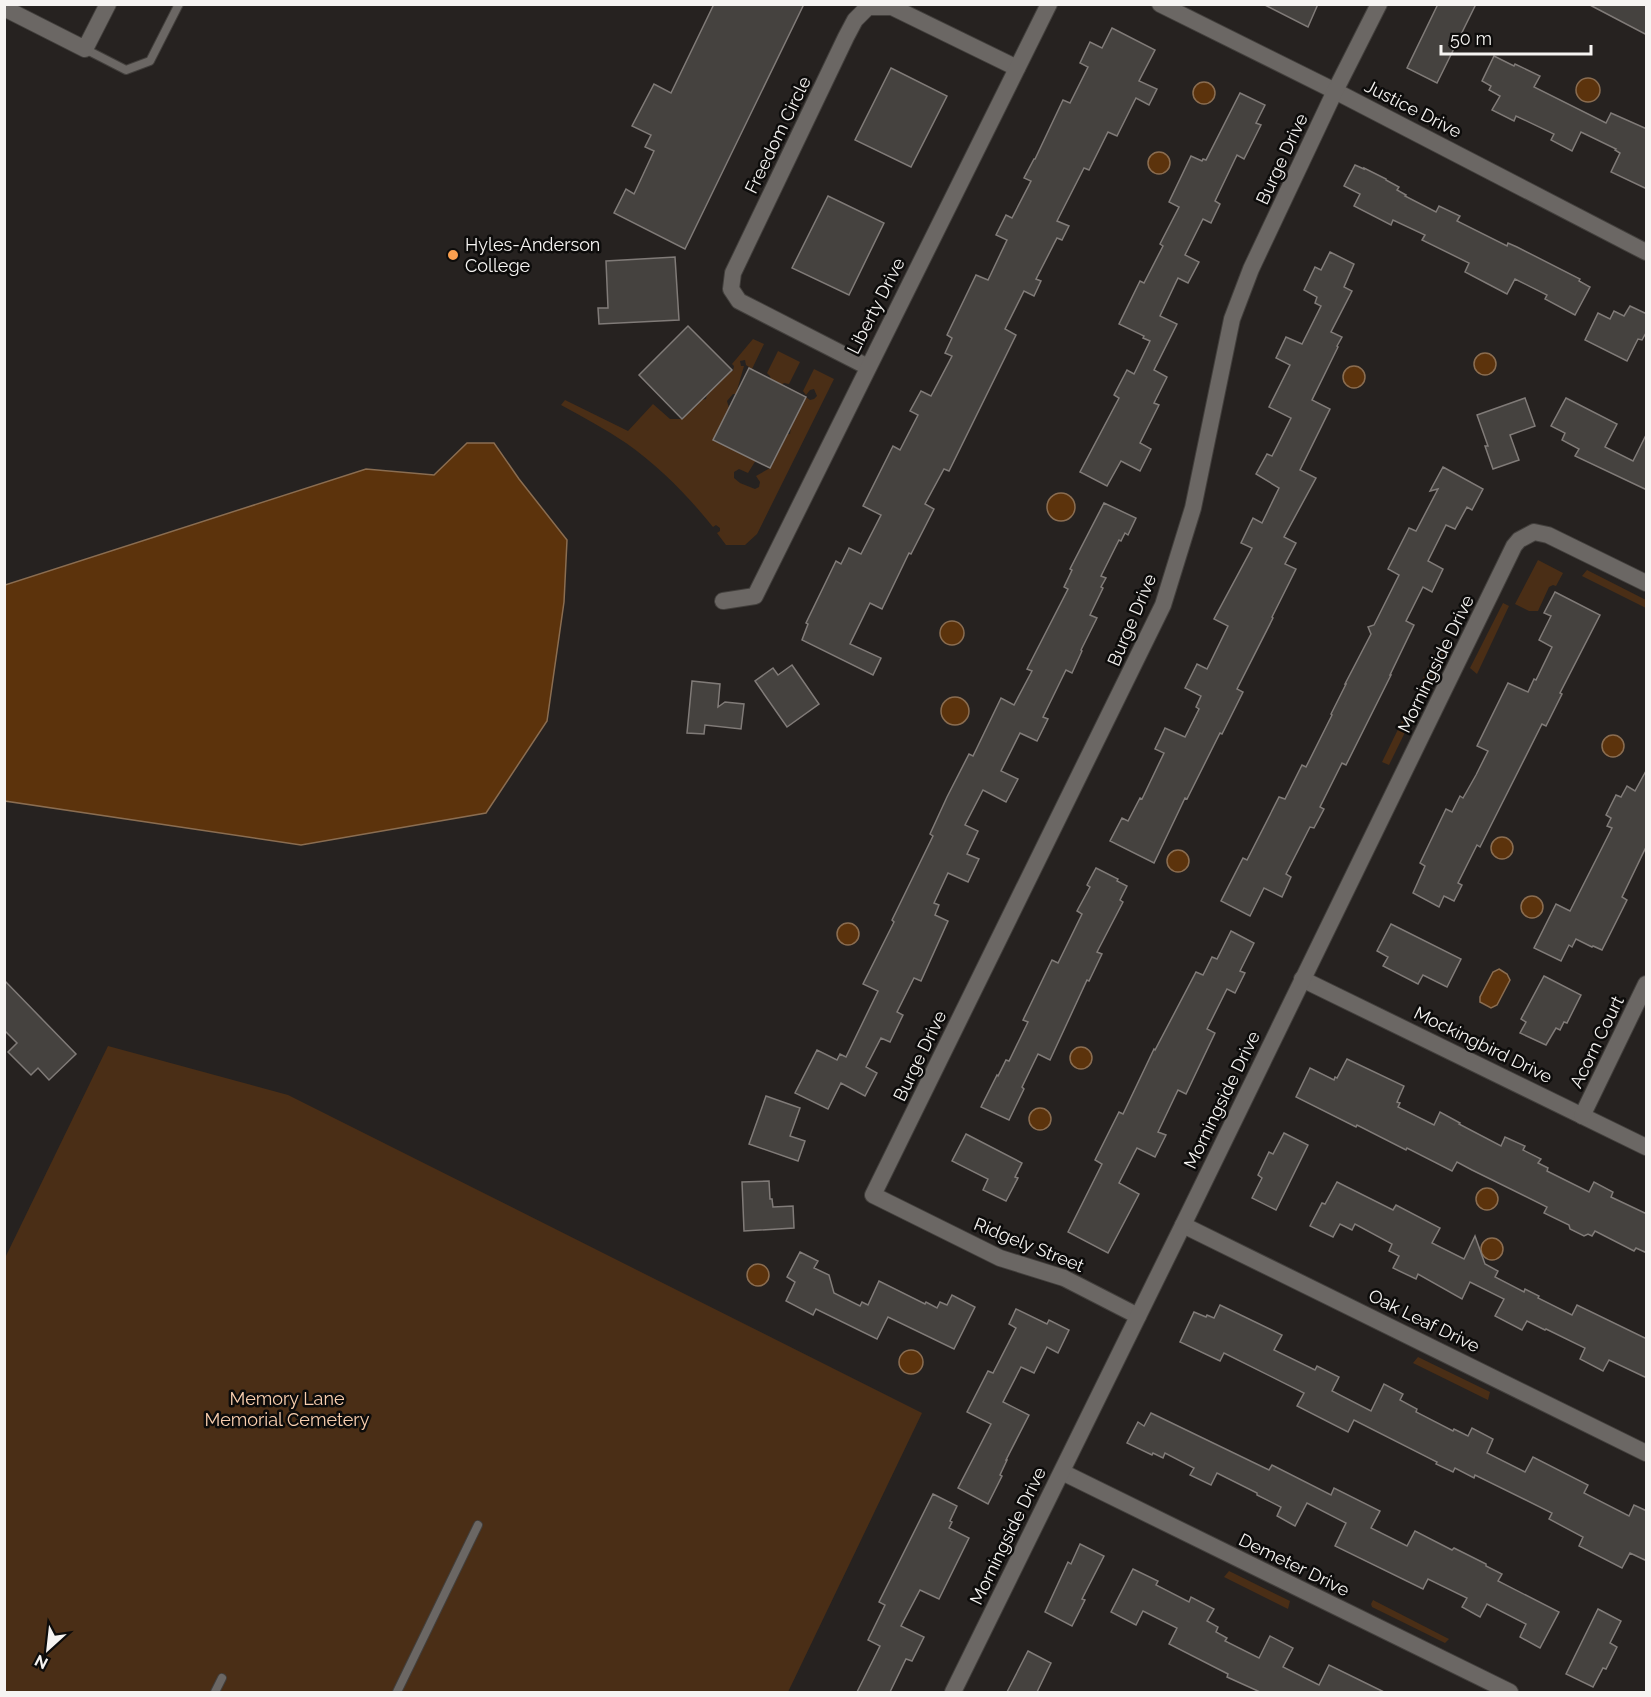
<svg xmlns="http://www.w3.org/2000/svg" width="1651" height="1697" font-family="Raleway,sans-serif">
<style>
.green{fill:#4a2e16}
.water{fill:#5c330c;stroke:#8a6d51;stroke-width:1.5}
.building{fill:#45423f;stroke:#807b78;stroke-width:1.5}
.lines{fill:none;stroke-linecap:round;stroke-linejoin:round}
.lane-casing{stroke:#423f3c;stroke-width:10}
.street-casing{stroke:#423f3c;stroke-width:18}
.lane{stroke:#6b6764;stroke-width:8}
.street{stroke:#6b6764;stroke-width:16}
.poi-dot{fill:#fa9f4f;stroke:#0d0c0b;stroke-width:2}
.labels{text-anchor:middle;stroke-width:5;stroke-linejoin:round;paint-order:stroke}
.street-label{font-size:18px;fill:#f6f4f2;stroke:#0d0c0b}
.poi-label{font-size:18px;fill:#f6f4f2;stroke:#0d0c0b;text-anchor:start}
.park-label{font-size:18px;fill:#facfaf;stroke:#0d0c0b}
</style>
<rect width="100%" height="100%" fill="#262220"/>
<!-- green -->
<g class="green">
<path d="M 753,339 L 764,344 L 752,369 L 746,365 L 745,360 L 740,361 L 741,366 L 744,366 L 736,394 L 733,394 L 727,401 L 729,408 L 713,440 L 756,460 L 748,473 L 739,469 L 734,472 L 734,478 L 740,483 L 755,489 L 759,487 L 760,482 L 756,476 L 770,468 L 787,434 L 790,434 L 791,427 L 806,397 L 810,400 L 814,399 L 817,396 L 814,389 L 810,390 L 806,395 L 803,391 L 814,369 L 834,379 L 757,534 L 745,545 L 726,545 L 717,533 L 720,531 L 720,528 L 716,525 L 713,527 C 688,496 659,466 626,443 C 605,429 583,417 561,405 L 565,400 L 628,431 L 653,404 L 670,419 L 682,419 L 701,400 L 706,399 L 707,394 L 730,371 L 733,371 L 734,366 L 732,364 Z"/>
<path d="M 778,351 L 800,362 L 789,384 L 784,383 L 781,385 L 771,381 L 770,376 L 767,373 Z"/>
<path d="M 1538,560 L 1563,573 L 1556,586 L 1553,585 L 1549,587 L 1538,611 L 1529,611 L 1515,604 Z"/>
<path d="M 1587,570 L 1646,600 L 1646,608 L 1582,576 Z"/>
<path d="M 1503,603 L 1509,606 L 1477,674 L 1470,668 Z"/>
<path d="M 1443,638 L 1449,643 L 1425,692 L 1417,690 Z"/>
<path d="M 1406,713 L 1412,718 L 1389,765 L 1382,762 Z"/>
<path d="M 108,1046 L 288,1095 L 922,1413 L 788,1692 L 5,1692 L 4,1260 Z"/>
<path d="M 1418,1357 L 1490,1392 L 1488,1400 L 1413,1363 Z"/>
<path d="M 1229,1571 L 1290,1601 L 1288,1609 L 1224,1577 Z"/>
<path d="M 1373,1600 L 1449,1639 L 1445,1643 L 1372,1607 L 1371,1604 Z"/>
</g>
<!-- water -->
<g class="water">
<circle cx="1588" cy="90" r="12"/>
<circle cx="1204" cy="93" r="11"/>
<circle cx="1159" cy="163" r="11"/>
<circle cx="1485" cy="364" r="11"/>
<circle cx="1354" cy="377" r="11"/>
<path d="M 467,443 L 494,443 L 519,479 L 567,540 L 564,602 L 547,721 L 486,813 L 301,845 L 5,801 L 5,585 L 366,469 L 434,475 Z"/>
<circle cx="1061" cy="507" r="14"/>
<circle cx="952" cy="633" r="12"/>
<circle cx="955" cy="711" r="14"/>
<circle cx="1613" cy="746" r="11"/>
<circle cx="1502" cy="848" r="11"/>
<circle cx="1178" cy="861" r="11"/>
<circle cx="1532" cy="907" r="11"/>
<circle cx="848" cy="934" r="11"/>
<path d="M 1499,969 L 1507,974 L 1510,980 L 1497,1005 L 1491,1008 L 1480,1002 L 1480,997 L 1493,972 Z"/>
<circle cx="1081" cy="1058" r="11"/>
<circle cx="1040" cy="1119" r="11"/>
<circle cx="1487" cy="1199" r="11"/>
<circle cx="1492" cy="1249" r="11"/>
<circle cx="758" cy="1275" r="11"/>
<circle cx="911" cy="1362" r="12"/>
</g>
<!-- building -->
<g class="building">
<path d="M 714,4 L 804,4 L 685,249 L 614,213 L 626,189 L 634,194 L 654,151 L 645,147 L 651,135 L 632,126 L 654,84 L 671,93 Z"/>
<path d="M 1263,4 L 1318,4 L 1308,27 Z"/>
<path d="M 1438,4 L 1476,4 L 1437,83 L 1407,68 Z"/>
<path d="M 1588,4 L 1647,4 L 1647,35 Z"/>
<path d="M 1112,28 L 1155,50 L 1139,81 L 1157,89 L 1149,105 L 1136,98 L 1117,136 L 1108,132 L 1089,170 L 1084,168 L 1057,221 L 1069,226 L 1062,240 L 1057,238 L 1036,279 L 1041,281 L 1034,296 L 1024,291 L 1005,329 L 1016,335 L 949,471 L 944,469 L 925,504 L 934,509 L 911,554 L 909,553 L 882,609 L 870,603 L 850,644 L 881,658 L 873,675 L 802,640 L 808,624 L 806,623 L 836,561 L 841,564 L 849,548 L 861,554 L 881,515 L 863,506 L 893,446 L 900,450 L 918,415 L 910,411 L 921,391 L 931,396 L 952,356 L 945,353 L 952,338 L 947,335 L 976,275 L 988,280 L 1007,240 L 996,235 L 1006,215 L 1012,218 L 1031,181 L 1024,178 L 1034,159 L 1035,159 L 1063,100 L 1070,103 L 1088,67 L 1080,63 L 1090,42 L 1102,48 Z"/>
<path d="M 1494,56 L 1514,66 L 1515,64 L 1540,76 L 1534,87 L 1606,123 L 1611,113 L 1647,129 L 1647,189 L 1611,172 L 1620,153 L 1615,150 L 1616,149 L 1581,132 L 1572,151 L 1551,140 L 1554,134 L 1516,116 L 1514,121 L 1492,110 L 1500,96 L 1489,90 L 1491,86 L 1482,81 Z"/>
<path d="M 891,68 L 947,96 L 911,167 L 855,140 Z"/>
<path d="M 1240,93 L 1265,105 L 1256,123 L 1261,125 L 1244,159 L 1237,155 L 1215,201 L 1220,204 L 1211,223 L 1203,219 L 1185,255 L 1199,262 L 1188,283 L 1178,278 L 1160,316 L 1177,324 L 1154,370 L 1167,377 L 1154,403 L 1159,405 L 1140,443 L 1151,449 L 1140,471 L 1121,461 L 1107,486 L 1080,472 L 1119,398 L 1114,395 L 1127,370 L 1134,374 L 1150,341 L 1143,338 L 1144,336 L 1119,324 L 1140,281 L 1144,283 L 1163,246 L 1160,244 L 1179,207 L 1169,202 L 1191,156 L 1202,161 L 1203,159 L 1206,160 Z"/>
<path d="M 1355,165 L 1364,169 L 1364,168 L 1386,179 L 1386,180 L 1399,187 L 1397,190 L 1406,195 L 1405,196 L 1436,212 L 1439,206 L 1460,216 L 1457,221 L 1507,246 L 1508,243 L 1517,247 L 1580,279 L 1579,281 L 1590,287 L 1575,315 L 1545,299 L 1547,295 L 1515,279 L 1507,294 L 1488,284 L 1465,272 L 1469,263 L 1422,240 L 1425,235 L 1393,220 L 1391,225 L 1354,206 L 1360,194 L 1344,186 Z"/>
<path d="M 828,196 L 884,223 L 849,295 L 792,268 Z"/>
<path d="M 1330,252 L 1354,264 L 1344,287 L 1352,291 L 1331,332 L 1342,337 L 1337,346 L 1338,347 L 1312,400 L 1330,409 L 1300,470 L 1316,478 L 1284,537 L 1296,543 L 1285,564 L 1296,569 L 1272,617 L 1273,618 L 1237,689 L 1243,692 L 1222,734 L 1220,733 L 1187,799 L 1185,798 L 1154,863 L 1110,841 L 1122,818 L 1128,821 L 1140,798 L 1142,799 L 1164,753 L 1155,749 L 1165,728 L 1185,737 L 1199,709 L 1196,707 L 1201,696 L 1185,688 L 1197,664 L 1207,669 L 1228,626 L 1214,619 L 1252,548 L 1241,543 L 1253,518 L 1262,523 L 1279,488 L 1256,474 L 1267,454 L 1272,456 L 1291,418 L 1269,407 L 1290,365 L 1276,358 L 1286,337 L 1302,344 L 1321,306 L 1315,303 L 1317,297 L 1304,290 L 1315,267 L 1321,270 Z"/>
<path d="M 675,257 L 679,320 L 599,324 L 598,308 L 608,308 L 606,261 Z"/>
<path d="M 1630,306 L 1647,314 L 1647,331 L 1642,340 L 1638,339 L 1627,361 L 1585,340 L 1598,313 L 1610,319 L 1614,311 L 1624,316 Z"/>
<path d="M 688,326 L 732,370 L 682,419 L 639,375 Z"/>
<path d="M 749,368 L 806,397 L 770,468 L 713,440 Z"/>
<path d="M 1525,398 L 1535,426 L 1510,435 L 1519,460 L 1493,469 L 1485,446 L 1488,446 L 1477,415 Z"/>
<path d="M 1566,398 L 1617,424 L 1605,447 L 1633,461 L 1647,433 L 1647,490 L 1575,456 L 1579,449 L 1562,440 L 1565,433 L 1551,426 Z"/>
<path d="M 1443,467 L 1483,489 L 1472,510 L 1467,507 L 1455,529 L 1446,525 L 1428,561 L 1443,569 L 1432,592 L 1423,587 L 1406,621 L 1414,625 L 1390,675 L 1391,675 L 1346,765 L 1342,763 L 1320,807 L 1324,809 L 1314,828 L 1310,827 L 1286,874 L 1291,877 L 1282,897 L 1264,888 L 1250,916 L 1221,901 L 1243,858 L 1247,860 L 1279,797 L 1285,799 L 1302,765 L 1306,767 L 1332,715 L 1331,714 L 1346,684 L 1345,684 L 1371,634 L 1368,627 L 1374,625 L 1399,575 L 1388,569 L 1409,528 L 1416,531 L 1438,489 L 1430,491 Z"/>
<path d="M 1104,503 L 1136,518 L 1128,535 L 1125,533 L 1121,541 L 1119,540 L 1101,576 L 1106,578 L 1101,587 L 1103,588 L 1090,615 L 1097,618 L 1081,650 L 1082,651 L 1072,673 L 1066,670 L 1043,717 L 1048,719 L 1037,741 L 1020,733 L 1001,771 L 1018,779 L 1006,802 L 983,790 L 965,825 L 978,831 L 967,854 L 979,859 L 968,882 L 948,873 L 934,903 L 939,905 L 935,915 L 948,921 L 921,981 L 914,978 L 897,1012 L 903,1015 L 890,1042 L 881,1038 L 866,1067 L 877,1073 L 865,1096 L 841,1083 L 828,1109 L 795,1093 L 817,1050 L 837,1060 L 840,1054 L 846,1057 L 878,991 L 863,984 L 894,922 L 892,920 L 933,836 L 930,834 L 947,797 L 969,754 L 973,756 L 1001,698 L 1014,705 L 1032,671 L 1027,669 L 1068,589 L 1064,587 L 1072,570 L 1070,569 Z"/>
<path d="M 1555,592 L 1600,615 L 1560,693 L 1562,694 L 1546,726 L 1542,724 L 1480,847 L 1477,845 L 1458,883 L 1462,885 L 1454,901 L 1444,896 L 1439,907 L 1413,893 L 1425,866 L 1420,863 L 1446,809 L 1452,812 L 1460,796 L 1463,798 L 1476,775 L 1488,751 L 1477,746 L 1508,683 L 1528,692 L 1534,679 L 1536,680 L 1552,647 L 1539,640 L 1551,616 L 1544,613 Z"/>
<path d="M 792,665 L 819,704 L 787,727 L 755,681 L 773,668 L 778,675 Z"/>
<path d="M 692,681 L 720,684 L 718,707 L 725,702 L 744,704 L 741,729 L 705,725 L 704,734 L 687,733 Z"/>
<path d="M 1647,769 L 1647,845 L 1622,897 L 1627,900 L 1602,950 L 1593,946 L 1592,947 L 1576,939 L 1572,947 L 1569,945 L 1561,961 L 1534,948 L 1556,904 L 1570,911 L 1612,828 L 1607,826 L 1611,818 L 1606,815 L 1616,795 L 1621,797 L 1627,786 L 1635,791 Z"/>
<path d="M 1096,868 L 1118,879 L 1117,881 L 1127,886 L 1120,900 L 1123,902 L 1097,952 L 1102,954 L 1089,981 L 1087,980 L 1050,1060 L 1038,1054 L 1022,1087 L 1024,1089 L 1009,1120 L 981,1107 L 997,1075 L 998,1076 L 1006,1060 L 1009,1061 L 1028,1022 L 1023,1020 L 1052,960 L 1058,963 L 1082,914 L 1077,911 L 1090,887 L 1087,885 Z"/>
<path d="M 1391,924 L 1461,959 L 1447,987 L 1423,975 L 1418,984 L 1383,966 L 1388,957 L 1377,951 Z"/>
<path d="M 1231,931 L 1254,943 L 1240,971 L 1245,973 L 1235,993 L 1227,989 L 1207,1029 L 1215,1033 L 1186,1094 L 1178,1090 L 1158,1132 L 1166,1135 L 1155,1157 L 1137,1148 L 1119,1183 L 1139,1194 L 1108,1253 L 1068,1232 L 1102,1164 L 1095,1160 L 1119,1112 L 1123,1114 L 1154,1049 L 1155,1050 L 1196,972 L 1203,975 L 1212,957 L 1217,959 Z"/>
<path d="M 1544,976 L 1581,995 L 1567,1023 L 1564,1022 L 1560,1030 L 1556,1028 L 1546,1045 L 1520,1033 L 1526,1022 L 1521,1019 Z"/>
<path d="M 4,980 L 76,1054 L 49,1080 L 38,1068 L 31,1075 L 8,1052 L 17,1043 L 4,1030 Z"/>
<path d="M 1347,1059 L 1404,1086 L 1397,1102 L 1400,1103 L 1398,1107 L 1434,1125 L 1440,1112 L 1460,1123 L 1459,1124 L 1501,1146 L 1505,1137 L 1525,1146 L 1523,1150 L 1541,1159 L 1538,1163 L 1548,1168 L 1547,1171 L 1589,1192 L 1594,1182 L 1613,1192 L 1611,1197 L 1647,1214 L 1647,1253 L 1636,1248 L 1634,1251 L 1595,1231 L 1592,1236 L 1588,1234 L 1584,1236 L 1570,1229 L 1569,1225 L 1544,1213 L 1547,1207 L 1472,1170 L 1457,1162 L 1452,1171 L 1407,1148 L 1406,1150 L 1357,1125 L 1356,1127 L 1296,1097 L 1310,1068 L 1334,1080 L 1335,1077 L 1337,1078 Z"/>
<path d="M 766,1096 L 800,1108 L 790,1136 L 805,1141 L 798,1161 L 749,1144 Z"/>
<path d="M 1284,1133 L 1308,1145 L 1276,1210 L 1252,1198 L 1262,1178 L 1258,1175 L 1269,1152 L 1273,1154 Z"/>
<path d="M 966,1134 L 1022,1163 L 1015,1177 L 1018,1178 L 1006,1201 L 983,1190 L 988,1179 L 952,1161 Z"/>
<path d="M 769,1181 L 770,1199 L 772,1199 L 773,1207 L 793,1206 L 794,1228 L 744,1231 L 742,1182 Z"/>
<path d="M 1337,1182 L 1393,1210 L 1396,1205 L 1440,1228 L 1432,1243 L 1464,1259 L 1475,1236 L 1485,1264 L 1498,1271 L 1495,1277 L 1524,1292 L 1525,1289 L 1539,1296 L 1538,1298 L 1572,1315 L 1577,1305 L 1647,1339 L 1647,1378 L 1609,1360 L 1603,1371 L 1580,1359 L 1585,1348 L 1546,1329 L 1545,1330 L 1527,1321 L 1522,1330 L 1495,1316 L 1504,1299 L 1470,1282 L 1462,1299 L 1418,1274 L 1416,1279 L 1393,1268 L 1399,1256 L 1389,1251 L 1392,1244 L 1355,1224 L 1352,1230 L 1340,1224 L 1333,1237 L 1310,1226 L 1322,1203 L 1325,1204 Z"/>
<path d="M 800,1252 L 818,1261 L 814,1268 L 829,1275 L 834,1293 L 860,1306 L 862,1302 L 868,1305 L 879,1281 L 925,1304 L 926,1302 L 937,1308 L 940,1302 L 947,1305 L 952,1295 L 975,1307 L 954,1349 L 888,1317 L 877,1339 L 816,1309 L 813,1315 L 786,1301 L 795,1282 L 787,1277 Z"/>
<path d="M 1220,1305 L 1282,1335 L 1274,1350 L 1315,1370 L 1317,1366 L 1339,1377 L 1332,1391 L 1371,1411 L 1384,1384 L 1403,1394 L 1400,1400 L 1417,1409 L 1416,1412 L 1453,1431 L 1454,1429 L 1468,1436 L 1472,1428 L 1493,1439 L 1487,1453 L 1525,1472 L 1533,1457 L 1588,1485 L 1584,1493 L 1629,1516 L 1634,1505 L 1647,1511 L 1647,1561 L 1630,1553 L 1622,1568 L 1579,1546 L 1583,1537 L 1549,1519 L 1552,1513 L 1475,1475 L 1474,1478 L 1455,1468 L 1453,1472 L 1436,1464 L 1437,1462 L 1354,1420 L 1348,1432 L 1297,1406 L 1304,1393 L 1224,1353 L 1220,1361 L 1180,1342 L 1194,1312 L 1206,1317 L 1207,1315 L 1214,1318 Z"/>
<path d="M 1016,1309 L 1047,1324 L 1049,1320 L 1069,1330 L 1058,1353 L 1047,1347 L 1034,1373 L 1021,1367 L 1003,1402 L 1029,1415 L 1006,1460 L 1007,1460 L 1000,1475 L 1002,1476 L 988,1504 L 958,1488 L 991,1424 L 967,1412 L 988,1371 L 993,1373 L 1016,1328 L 1009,1324 Z"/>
<path d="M 1151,1413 L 1269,1470 L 1272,1465 L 1331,1495 L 1334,1488 L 1380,1511 L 1371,1528 L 1407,1546 L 1415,1531 L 1452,1550 L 1454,1548 L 1486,1564 L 1486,1566 L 1502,1574 L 1498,1581 L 1559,1612 L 1540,1648 L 1520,1637 L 1526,1624 L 1487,1604 L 1480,1617 L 1462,1607 L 1467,1598 L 1428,1579 L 1423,1589 L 1335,1546 L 1346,1523 L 1307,1503 L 1295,1526 L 1277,1516 L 1281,1507 L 1257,1495 L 1257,1493 L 1217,1473 L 1211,1485 L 1190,1475 L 1194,1468 L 1165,1453 L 1163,1458 L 1153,1453 L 1152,1455 L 1127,1443 L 1138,1422 L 1144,1426 Z"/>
<path d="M 933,1494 L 957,1506 L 950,1521 L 952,1522 L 949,1528 L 969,1538 L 939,1599 L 920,1590 L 901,1626 L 924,1637 L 912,1661 L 906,1659 L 890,1692 L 857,1692 L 880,1646 L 868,1640 L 885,1605 L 879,1602 Z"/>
<path d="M 1080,1544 L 1104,1556 L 1082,1599 L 1085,1600 L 1072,1626 L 1045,1612 L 1068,1562 L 1071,1564 Z"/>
<path d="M 1133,1569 L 1158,1581 L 1156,1585 L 1189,1602 L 1191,1597 L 1214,1609 L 1207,1621 L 1218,1627 L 1216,1632 L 1227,1638 L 1225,1641 L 1259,1658 L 1270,1636 L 1293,1648 L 1283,1667 L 1319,1685 L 1329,1665 L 1384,1692 L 1260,1692 L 1227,1677 L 1228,1674 L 1169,1644 L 1177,1628 L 1143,1611 L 1136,1625 L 1111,1612 Z"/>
<path d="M 1598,1609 L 1621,1621 L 1610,1643 L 1617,1647 L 1606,1669 L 1603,1668 L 1593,1687 L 1566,1674 Z"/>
<path d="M 1028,1651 L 1051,1663 L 1037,1692 L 1007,1692 Z"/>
</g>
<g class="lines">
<defs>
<g id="lane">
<path d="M 85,49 L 126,70 L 150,61 L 179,4"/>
<path d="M 215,1692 L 222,1678"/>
<path d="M 397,1692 L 478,1525"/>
</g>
<g id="street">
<path d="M 1160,4 L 1335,91 L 1646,252"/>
<path d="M 4,8 L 85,49 L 108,4"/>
<path d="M 868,367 L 739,301 L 731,289 L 733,273 L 846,37 L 855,20 L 868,7 L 892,7 L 1017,68"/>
<path d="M 723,601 L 755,596 L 1049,4"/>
<path d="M 1302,979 L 1646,1147"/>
<path d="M 1582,1116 L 1646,984"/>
<path d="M 1183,1225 L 1646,1453"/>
<path d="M 1138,1316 L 1064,1278 L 1000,1258 L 873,1195 L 1163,605 L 1193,508 L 1232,319 L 1251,269 L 1335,91 L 1379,4"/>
<path d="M 1062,1472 L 1510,1692"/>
<path d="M 953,1692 L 1183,1225 L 1514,546 L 1519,540 L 1534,532 L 1548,535 L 1646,583"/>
</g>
</defs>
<!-- lane casing -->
<use href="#lane" class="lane-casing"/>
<!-- street casing -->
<use href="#street" class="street-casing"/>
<!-- lane -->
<use href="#lane" class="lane"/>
<!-- street -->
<use href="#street" class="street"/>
</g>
<!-- markers -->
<circle class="poi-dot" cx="453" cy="255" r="6"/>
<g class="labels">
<!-- street labels -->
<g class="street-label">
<text transform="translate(1413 109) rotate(27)" y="6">Justice Drive</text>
<text transform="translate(778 135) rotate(-64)" y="6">Freedom Circle</text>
<text transform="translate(1282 159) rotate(-65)" y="6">Burge Drive</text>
<text transform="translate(876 306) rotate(-63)" y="6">Liberty Drive</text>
<text transform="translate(1132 620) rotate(-67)" y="6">Burge Drive</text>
<text transform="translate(1436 664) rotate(-64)" y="6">Morningside Drive</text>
<text transform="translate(1597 1042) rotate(-64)" y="6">Acorn Court</text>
<text transform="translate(1483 1045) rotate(26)" y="6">Mockingbird Drive</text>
<text transform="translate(920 1056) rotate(-64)" y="6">Burge Drive</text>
<text transform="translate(1222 1100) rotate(-64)" y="6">Morningside Drive</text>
<text transform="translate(1029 1245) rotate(22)" y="6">Ridgely Street</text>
<text transform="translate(1424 1321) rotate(26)" y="6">Oak Leaf Drive</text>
<text transform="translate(1008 1536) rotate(-64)" y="6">Morningside Drive</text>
<text transform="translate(1294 1565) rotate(26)" y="6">Demeter Drive</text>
</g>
<!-- poi labels -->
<g class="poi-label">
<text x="465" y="251">Hyles-Anderson<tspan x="465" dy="21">College</tspan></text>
</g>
<!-- park labels -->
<g class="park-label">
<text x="287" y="1405">Memory Lane<tspan x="287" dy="21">Memorial Cemetery</tspan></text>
</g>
</g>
<!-- border -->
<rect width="1651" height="1697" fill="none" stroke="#f6f4f2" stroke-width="12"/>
<!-- north arrow -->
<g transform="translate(48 1649) rotate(207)" stroke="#0d0c0b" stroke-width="4.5" paint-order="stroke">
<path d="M0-4.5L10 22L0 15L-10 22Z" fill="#f6f4f2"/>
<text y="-9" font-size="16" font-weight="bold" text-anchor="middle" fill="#f6f4f2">N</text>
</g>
<!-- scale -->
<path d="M1441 45v9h150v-9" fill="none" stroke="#f6f4f2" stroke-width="3"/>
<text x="1450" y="45" font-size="18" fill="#f6f4f2" stroke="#0d0c0b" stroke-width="4.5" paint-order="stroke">50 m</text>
</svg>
